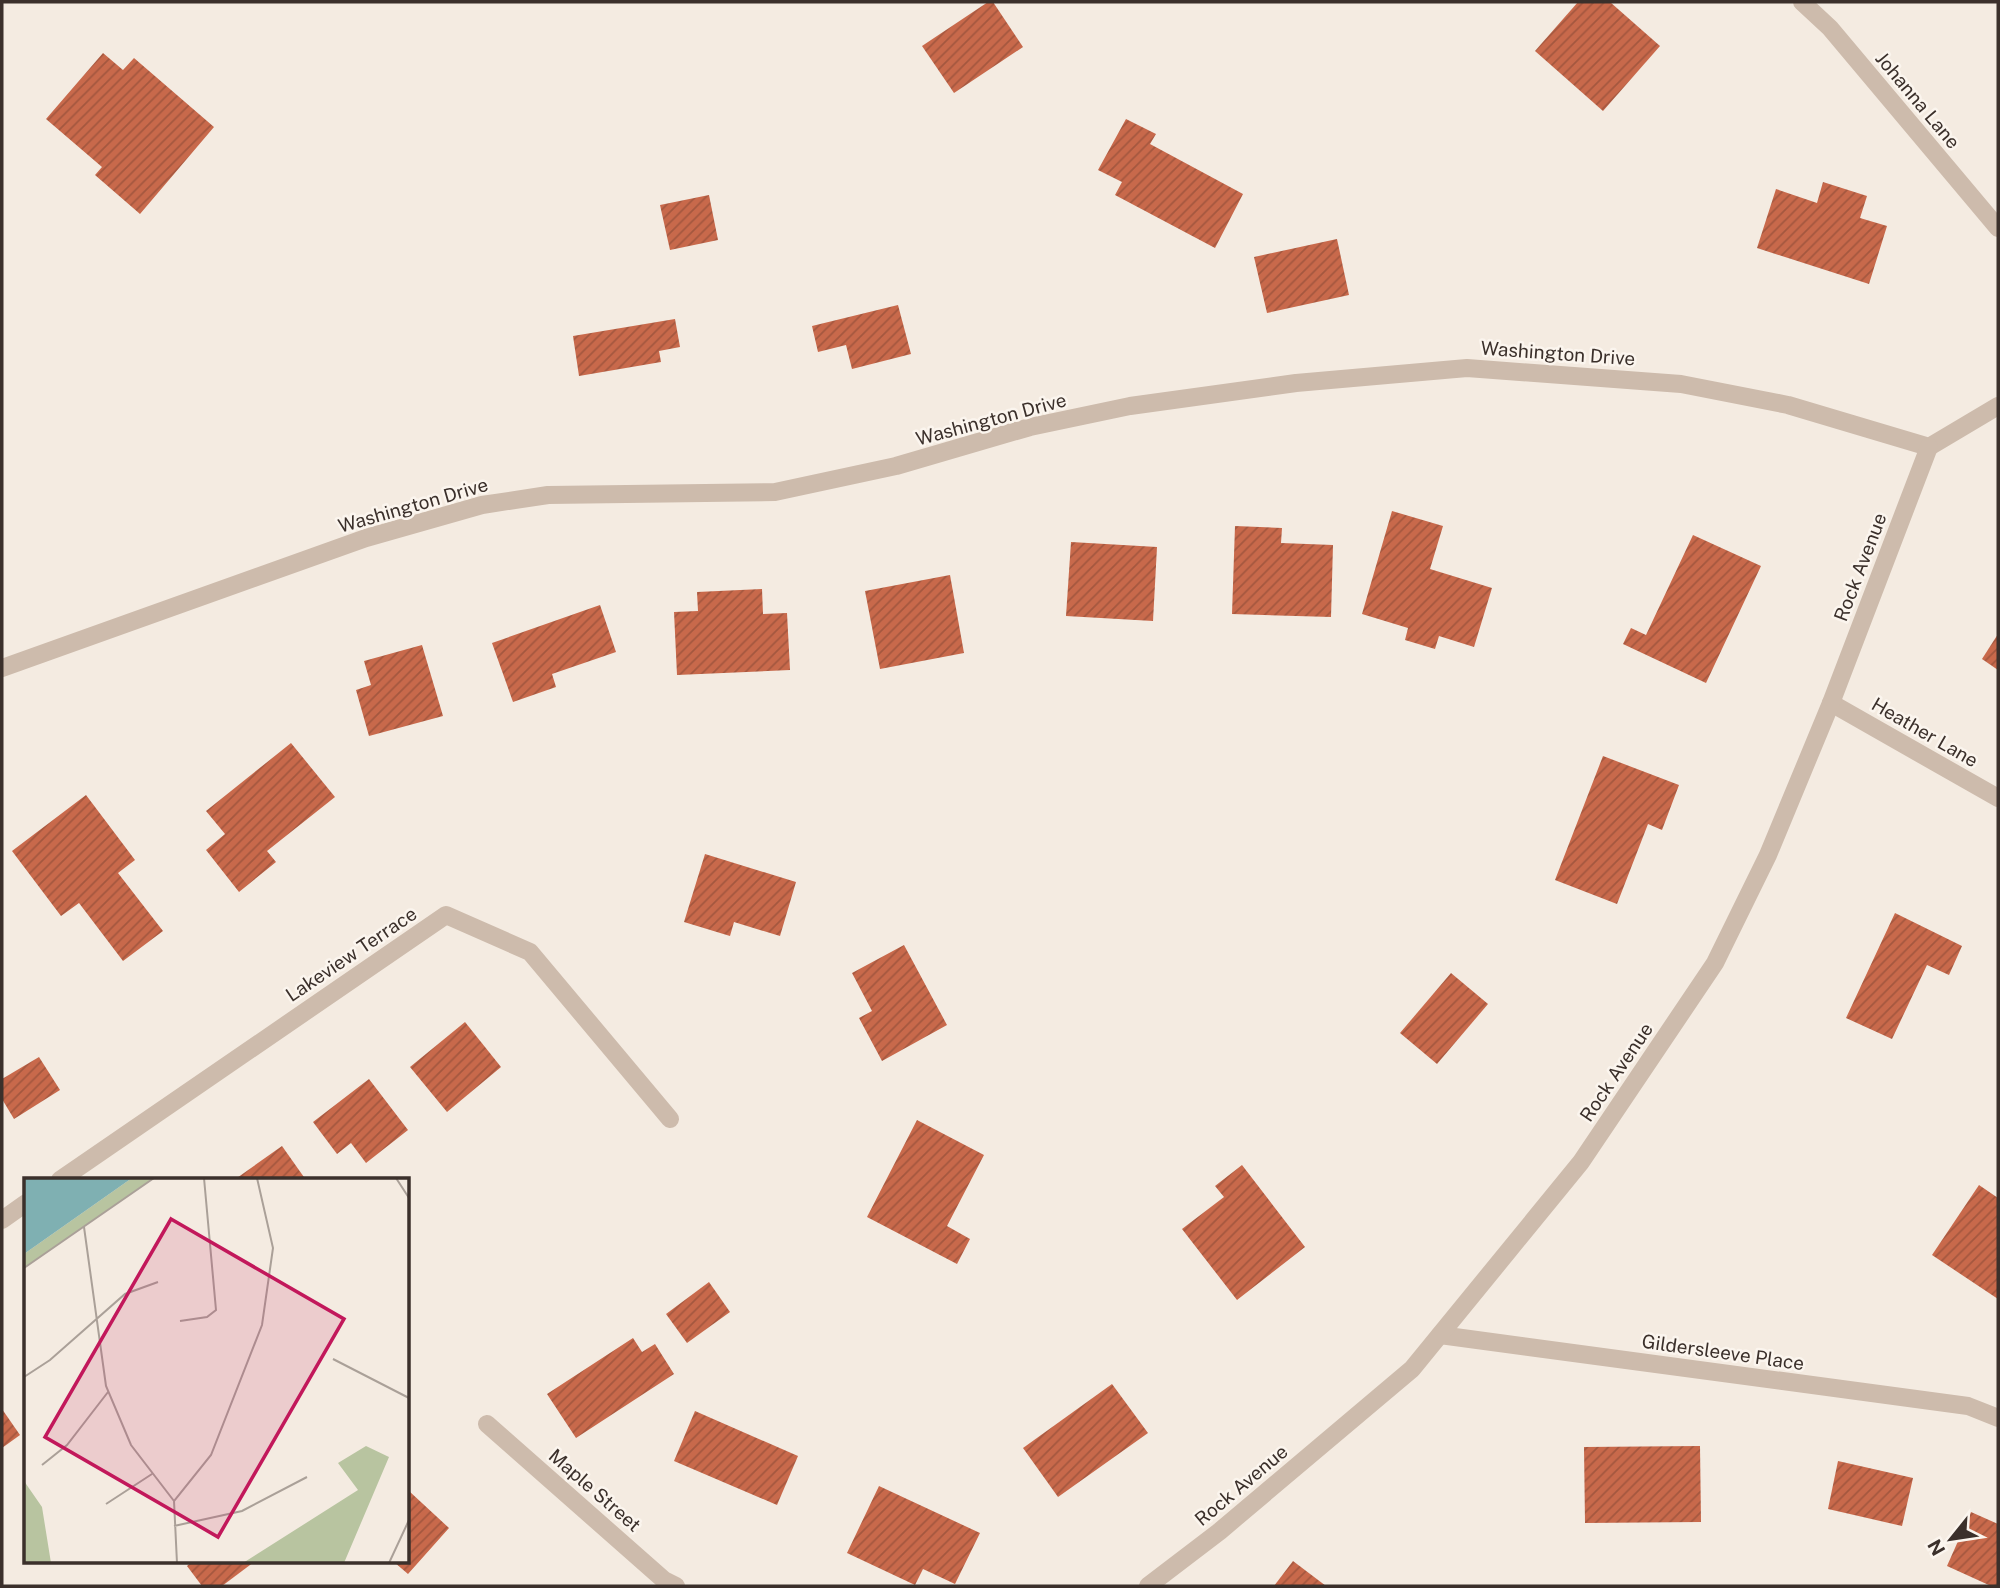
<svg xmlns="http://www.w3.org/2000/svg" width="2000" height="1588" font-family="'Public Sans',sans-serif">
<style>
.building{fill:url(#building-hatch)}
.lines{fill:none;stroke-linecap:round;stroke-linejoin:round}
.street{stroke:#cdbbac;stroke-width:18}
.labels{text-anchor:middle;stroke-width:5;stroke-linejoin:round;paint-order:stroke}
.street-label{font-size:19px;fill:#3b302b;stroke:#fbf5ee}
.inset-road{fill:none;stroke:#aaa098;stroke-width:2}
.view{fill:#c2185b;fill-opacity:0.15;stroke:#c2185b;stroke-width:3.5}
.inset-edge{fill:none;stroke:#3b302b;stroke-width:3.5}
</style>
<defs>
<pattern id="building-hatch" width="6" height="6" patternUnits="userSpaceOnUse" patternTransform="scale(1.75)"><rect width="6" height="6" fill="#c8694b"/><path d="M-1 1l2-2M0 6l6-6M5 7l2-2" fill="none" stroke="#a4573f"/></pattern>
</defs>
<rect width="100%" height="100%" fill="#f4ebe1"/>
<!-- building -->
<g class="building">
<path d="M 988,2 L 993,2 L 1023,47 L 954,93 L 922,46 Z"/>
<path d="M 1578,2 L 1610,2 L 1660,46 L 1603,111 L 1535,51 Z"/>
<path d="M 103,53 L 123,70 L 134,58 L 214,127 L 140,214 L 95,175 L 102,167 L 46,119 Z"/>
<path d="M 1126,119 L 1156,134 L 1150,144 L 1243,194 L 1215,248 L 1115,195 L 1122,182 L 1098,170 Z"/>
<path d="M 1823,182 L 1867,196 L 1860,218 L 1887,226 L 1869,284 L 1757,248 L 1776,189 L 1817,203 Z"/>
<path d="M 709,195 L 718,240 L 670,250 L 660,205 Z"/>
<path d="M 1337,239 L 1349,295 L 1267,313 L 1254,257 Z"/>
<path d="M 898,305 L 911,354 L 852,369 L 846,345 L 818,352 L 812,326 Z"/>
<path d="M 675,319 L 680,347 L 659,351 L 661,362 L 579,376 L 573,336 Z"/>
<path d="M 1392,511 L 1443,526 L 1430,569 L 1492,588 L 1474,647 L 1439,636 L 1435,649 L 1405,640 L 1408,628 L 1362,614 Z"/>
<path d="M 1235,526 L 1282,528 L 1281,543 L 1333,545 L 1331,617 L 1232,614 Z"/>
<path d="M 1693,535 L 1761,566 L 1706,683 L 1623,644 L 1631,628 L 1646,635 Z"/>
<path d="M 1071,542 L 1157,547 L 1153,621 L 1066,616 Z"/>
<path d="M 950,575 L 964,653 L 880,669 L 865,591 Z"/>
<path d="M 762,589 L 763,614 L 787,613 L 790,670 L 677,675 L 674,612 L 698,611 L 697,592 Z"/>
<path d="M 600,605 L 616,652 L 552,674 L 556,687 L 513,702 L 492,643 Z"/>
<path d="M 1998,634 L 1998,670 L 1982,659 Z"/>
<path d="M 422,645 L 443,716 L 369,736 L 356,690 L 371,685 L 364,661 Z"/>
<path d="M 291,743 L 335,797 L 267,851 L 276,862 L 239,892 L 206,850 L 225,834 L 206,811 Z"/>
<path d="M 1603,756 L 1679,785 L 1662,830 L 1648,824 L 1617,904 L 1555,880 Z"/>
<path d="M 86,795 L 135,860 L 118,873 L 163,931 L 123,961 L 79,903 L 61,916 L 12,851 Z"/>
<path d="M 705,854 L 796,882 L 780,936 L 734,922 L 730,936 L 684,922 Z"/>
<path d="M 1895,913 L 1962,946 L 1949,975 L 1927,965 L 1892,1039 L 1846,1018 Z"/>
<path d="M 904,945 L 947,1025 L 882,1061 L 859,1018 L 872,1011 L 852,973 Z"/>
<path d="M 1451,973 L 1488,1004 L 1437,1064 L 1400,1033 Z"/>
<path d="M 465,1022 L 501,1067 L 447,1112 L 410,1067 Z"/>
<path d="M 39,1057 L 60,1090 L 14,1119 L 2,1099 L 2,1079 Z"/>
<path d="M 369,1079 L 408,1130 L 366,1163 L 351,1143 L 337,1154 L 313,1122 Z"/>
<path d="M 917,1120 L 984,1155 L 947,1226 L 970,1239 L 957,1264 L 867,1217 Z"/>
<path d="M 282,1146 L 306,1180 L 234,1180 Z"/>
<path d="M 1242,1165 L 1305,1247 L 1237,1300 L 1182,1229 L 1224,1197 L 1215,1186 Z"/>
<path d="M 1979,1185 L 1998,1198 L 1998,1299 L 1932,1255 Z"/>
<path d="M 709,1282 L 730,1312 L 687,1343 L 666,1314 Z"/>
<path d="M 633,1338 L 642,1352 L 655,1344 L 674,1374 L 576,1438 L 547,1394 Z"/>
<path d="M 1112,1384 L 1148,1433 L 1058,1497 L 1023,1448 Z"/>
<path d="M 2,1409 L 20,1435 L 2,1448 Z"/>
<path d="M 695,1411 L 798,1456 L 777,1505 L 674,1461 Z"/>
<path d="M 1700,1446 L 1701,1522 L 1585,1523 L 1584,1447 Z"/>
<path d="M 1838,1461 L 1913,1478 L 1902,1526 L 1828,1509 Z"/>
<path d="M 879,1486 L 980,1533 L 955,1584 L 923,1569 L 915,1585 L 847,1553 Z"/>
<path d="M 409,1491 L 449,1528 L 408,1574 L 394,1562 L 408,1562 Z"/>
<path d="M 1971,1512 L 1998,1524 L 1998,1586 L 1991,1586 L 1947,1566 Z"/>
<path d="M 1293,1561 L 1326,1586 L 1274,1586 Z"/>
<path d="M 192,1562 L 254,1562 L 222,1586 L 202,1586 L 187,1566 Z"/>
</g>
<g class="lines">
<!-- street -->
<g class="street">
<path d="M 1802,2 L 1830,28 L 1998,228"/>
<path d="M 2,668 L 366,538 L 482,505 L 548,495 L 775,492 L 896,466 L 1030,427 L 1130,406 L 1296,383 L 1467,368 L 1681,384 L 1788,405 L 1929,447 L 1998,406"/>
<path d="M 1831,703 L 1998,798"/>
<path d="M 60,1180 L 446,915 L 530,952 L 670,1119"/>
<path d="M 2,1220 L 26,1203"/>
<path d="M 1440,1335 L 1968,1406 L 1998,1418"/>
<path d="M 487,1424 L 664,1580 L 676,1586"/>
<path d="M 1148,1586 L 1220,1531 L 1412,1369 L 1581,1162 L 1715,963 L 1768,855 L 1831,703 L 1929,447"/>
</g>
</g>
<g class="labels">
<!-- street labels -->
<g class="street-label">
<text transform="translate(1918 100) rotate(50)" y="7">Johanna Lane</text>
<text transform="translate(1558 353) rotate(4)" y="7">Washington Drive</text>
<text transform="translate(991 419) rotate(-15)" y="7">Washington Drive</text>
<text transform="translate(413 505) rotate(-16)" y="7">Washington Drive</text>
<text transform="translate(1860 567) rotate(-69)" y="7">Rock Avenue</text>
<text transform="translate(1925 732) rotate(30)" y="7">Heather Lane</text>
<text transform="translate(351 954) rotate(-34)" y="7">Lakeview Terrace</text>
<text transform="translate(1616 1072) rotate(-56)" y="7">Rock Avenue</text>
<text transform="translate(1723 1352) rotate(8)" y="7">Gildersleeve Place</text>
<text transform="translate(1241 1485) rotate(-40)" y="7">Rock Avenue</text>
<text transform="translate(595 1490) rotate(41)" y="7">Maple Street</text>
</g>
</g>
<!-- overview -->
<g transform="translate(24 1178)">
<rect width="385" height="385" fill="#f4ebe1"/>
<path d="M 108,0 L 130,0 L 0,90 L 0,76 ZM 342,268 L 365,279 L 320,385 L 219,385 L 334,312 L 314,285 ZM 0,303 L 18,329 L 27,385 L 0,385 Z" fill="#b8c4a0"/>
<path d="M 0,0 L 108,0 L 0,76 Z" fill="#7fb0b2"/>
<path class="inset-road" d="M 372,0 L 385,20M 60,49 L 82,208 L 107,267 L 150,323M 0,90 L 130,0M 156,143 L 183,139 L 192,132 L 180,0M 309,181 L 385,220M 0,199 L 26,182 L 101,116 L 134,104M 18,287 L 43,267 L 84,214M 82,326 L 128,296M 150,348 L 218,333 L 283,299M 153,385 L 150,323 L 187,277 L 238,147 L 249,70 L 233,0M 365,385 L 385,342"/>
<path class="view" d="M 147,41 L 320,141 L 194,359 L 21,259 Z"/>
<rect width="385" height="385" class="inset-edge"/>
</g>
<!-- border -->
<rect width="2000" height="1588" fill="none" stroke="#3b302b" stroke-width="7"/>
<!-- north arrow -->
<g transform="translate(1951 1539) rotate(240)" stroke="#fbf5ee" stroke-width="5" paint-order="stroke">
<path d="M0-5L12 26L0 18L-12 26Z" fill="#3b302b"/>
<text y="-10" font-size="19" font-weight="bold" text-anchor="middle" fill="#3b302b">N</text>
</g>
</svg>
